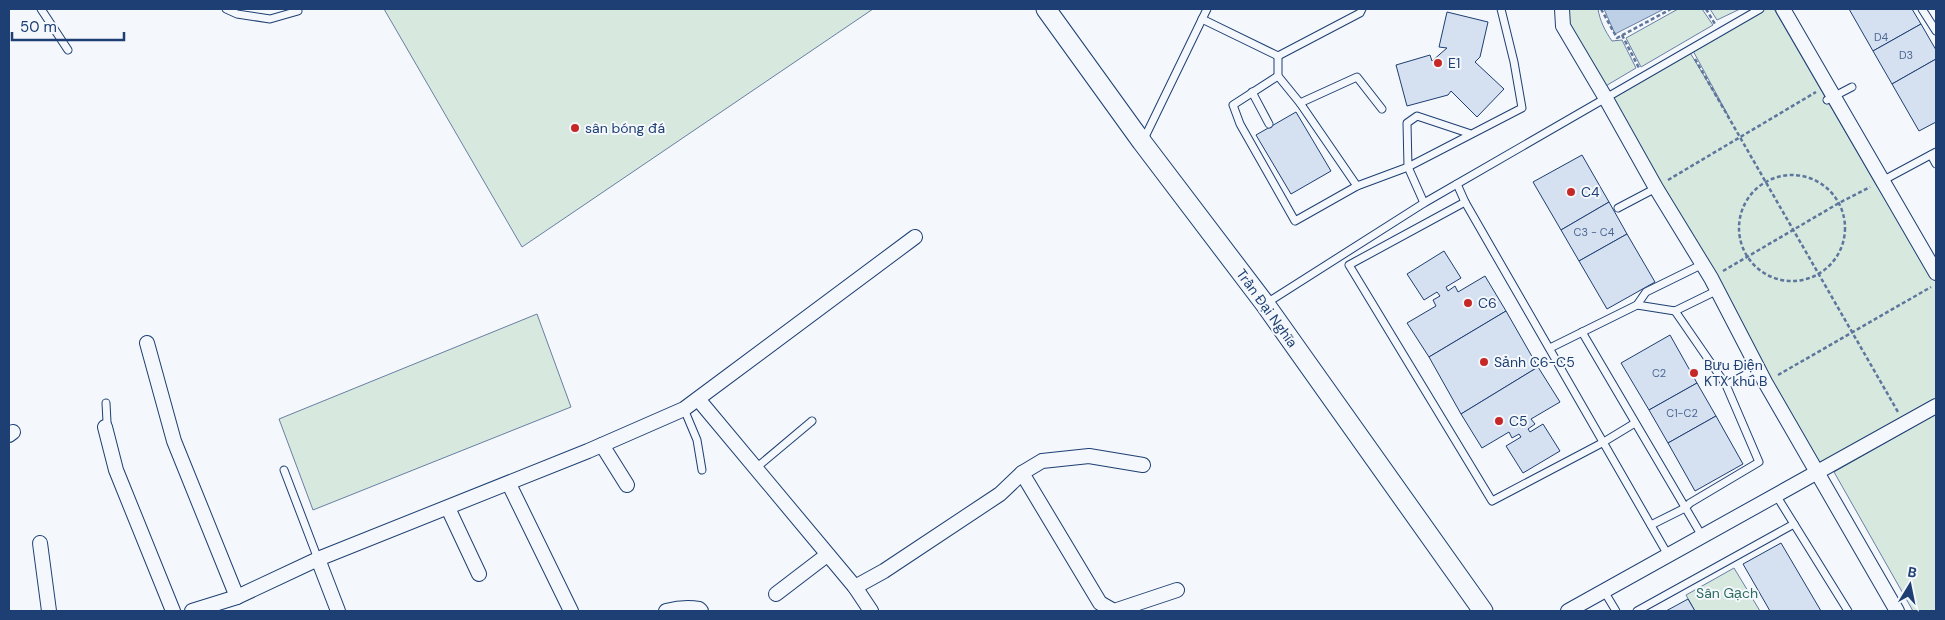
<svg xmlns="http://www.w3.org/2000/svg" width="1945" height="620" font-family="'DM Sans',sans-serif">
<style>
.green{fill:#d7e8df;stroke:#687fa3}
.water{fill:#bed0e5;stroke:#687fa3}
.building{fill:#d5e0f0;stroke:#1d3f73}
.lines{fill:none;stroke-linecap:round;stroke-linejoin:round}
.lane-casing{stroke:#1d3f73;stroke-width:9}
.street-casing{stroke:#1d3f73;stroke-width:16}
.secondary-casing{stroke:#1d3f73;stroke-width:21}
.path{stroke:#5e769c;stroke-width:2.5;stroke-dasharray:4 2.5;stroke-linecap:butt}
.lane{stroke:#f4f7fb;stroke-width:7}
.street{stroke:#f4f7fb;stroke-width:14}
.secondary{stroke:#f4f7fb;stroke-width:19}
.poi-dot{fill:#c62828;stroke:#f4f7fb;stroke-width:2}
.labels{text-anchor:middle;stroke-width:4;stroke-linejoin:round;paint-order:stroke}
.number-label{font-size:11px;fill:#4b6792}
.poi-label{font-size:14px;fill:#1d3f73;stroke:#f4f7fb;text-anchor:start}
.street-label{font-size:14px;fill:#1d3f73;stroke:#f4f7fb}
.park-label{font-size:14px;fill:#2c6c60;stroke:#f4f7fb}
</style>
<rect width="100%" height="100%" fill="#f4f7fb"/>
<!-- green -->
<g class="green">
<path d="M 384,9 L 873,9 L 522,247 Z"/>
<path d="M 1565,9 L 1598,9 C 1600,21 1605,31 1612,41 L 1622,40 L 1636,68 L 1604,87 L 1565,20 Z"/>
<path d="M 1678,9 L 1702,9 L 1713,25 L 1641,67 L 1626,38 Z"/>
<path d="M 1710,9 L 1740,9 L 1717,20 Z"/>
<path d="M 1761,9 L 1774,9 L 1875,183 L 1936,281 L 1936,406 L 1815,471 L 1606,97 L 1689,51 L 1729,117 L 1692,49 Z"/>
<path d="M 537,314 L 571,407 L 313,510 L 279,419 Z"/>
<path d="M 1936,414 L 1936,611 L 1913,611 L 1834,472 Z"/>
<path d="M 1734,568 L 1760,611 L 1695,611 L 1686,595 Z"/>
</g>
<!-- water -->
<path class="water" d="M 1604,9 L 1664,9 L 1615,34 Z"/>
<!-- building -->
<g class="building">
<path d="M 1849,9 L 1912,9 L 1921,24 L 1873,51 Z"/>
<path d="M 1447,12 L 1488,22 L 1480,57 L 1475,62 L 1504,89 L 1477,117 L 1451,91 L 1448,95 L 1407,106 L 1396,65 L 1430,55 L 1432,61 L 1447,48 L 1439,47 Z"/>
<path d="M 1921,24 L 1936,50 L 1936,59 L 1892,84 L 1873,51 Z"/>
<path d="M 1936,59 L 1936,122 L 1919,131 L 1892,84 Z"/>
<path d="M 1296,112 L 1331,171 L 1291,194 L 1256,135 Z"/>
<path d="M 1582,155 L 1609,202 L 1561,230 L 1533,182 Z"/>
<path d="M 1609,202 L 1627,234 L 1579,261 L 1561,230 Z"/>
<path d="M 1627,234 L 1655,282 L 1607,309 L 1579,261 Z"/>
<path d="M 1444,251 L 1461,278 L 1446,287 L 1448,291 L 1455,286 L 1458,292 L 1485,276 L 1506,311 L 1429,357 L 1407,323 L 1436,306 L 1433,300 L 1440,296 L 1437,292 L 1424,300 L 1407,274 Z"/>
<path d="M 1506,311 L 1538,367 L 1461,414 L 1429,357 Z"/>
<path d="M 1670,335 L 1697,383 L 1649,410 L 1621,363 Z"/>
<path d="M 1538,367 L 1560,402 L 1531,419 L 1535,424 L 1528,429 L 1530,432 L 1543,424 L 1560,451 L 1523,473 L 1506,446 L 1521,437 L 1519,434 L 1512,438 L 1509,432 L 1482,448 L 1461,414 Z"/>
<path d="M 1697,383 L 1716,416 L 1668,443 L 1649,410 Z"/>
<path d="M 1716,416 L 1743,464 L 1695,491 L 1668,443 Z"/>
<path d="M 1781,543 L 1821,611 L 1770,611 L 1743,564 Z"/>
<path d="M 1688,599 L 1695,611 L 1666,611 Z"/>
</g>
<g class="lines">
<defs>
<g id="lane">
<path d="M 41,9 L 68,50"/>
<path d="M 226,9 L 237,14 L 270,19 L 298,11"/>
<path d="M 1922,9 L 1936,31"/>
<path d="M 1202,19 L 1278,56"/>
<path d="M 1278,56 L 1278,76 L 1300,103 L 1357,186"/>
<path d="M 1278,56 L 1360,13 L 1362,9"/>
<path d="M 1278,76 L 1233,105 L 1240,124 L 1295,221 L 1357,186 L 1408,167 L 1424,203"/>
<path d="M 1252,92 L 1269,124"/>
<path d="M 1827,100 L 1852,87"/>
<path d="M 1300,103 L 1357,77 L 1382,109"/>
<path d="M 1471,134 L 1417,116 L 1407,123 L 1408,167 L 1522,108 L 1514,62 L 1501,9"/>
<path d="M 1143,141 L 1207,9"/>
<path d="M 1931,155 L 1936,164"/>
<path d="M 1882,181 L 1936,152"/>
<path d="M 1457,184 L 1465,202 L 1668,555"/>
<path d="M 1465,202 L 1349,265 L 1492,501 L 1602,443 L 1635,423"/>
<path d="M 1618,208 L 1656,188"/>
<path d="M 1265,304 L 1424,203 L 1760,9"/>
<path d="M 1637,305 L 1675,311 L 1718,290"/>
<path d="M 1582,332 L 1702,536"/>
<path d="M 1550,348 L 1637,305 L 1646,292 L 1703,264"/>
<path d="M 1726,385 L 1758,368"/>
<path d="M 684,409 L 697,440 L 702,470"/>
<path d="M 105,427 L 107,422 L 106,403"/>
<path d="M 756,468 L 812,421"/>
<path d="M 284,470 L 318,559"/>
<path d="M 1776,495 L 1848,611"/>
<path d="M 1651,525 L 1685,508 L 1690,503 L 1759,462 L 1726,385 L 1675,311"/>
<path d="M 1604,591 L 1616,611"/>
<path d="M 1637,611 L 1794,524"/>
</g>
<g id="street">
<path d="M 1562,9 L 1563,26 L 1605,97 L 1656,188 L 1711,278 L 1765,382 L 1897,611"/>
<path d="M 1783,9 L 1936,273"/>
<path d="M 147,343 L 174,441 L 237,597"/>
<path d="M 698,399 L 855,587 L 871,611"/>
<path d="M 105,427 L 116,470 L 173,611"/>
<path d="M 9,435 L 13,432"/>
<path d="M 602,445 L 627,485"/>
<path d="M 1022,473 L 1100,603 L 1114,611 L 1177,590"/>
<path d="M 509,484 L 571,611"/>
<path d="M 448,508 L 479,574"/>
<path d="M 40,543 L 49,611"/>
<path d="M 318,559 L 338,611"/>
<path d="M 855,587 L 884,571 L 1000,494 L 1022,473 L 1042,461 L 1089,456 L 1143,465"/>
<path d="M 776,594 L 827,555"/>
<path d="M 192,611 L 237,597 L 318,559 L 588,451 L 684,409 L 915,237"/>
<path d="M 666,611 C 678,608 687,607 699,609 L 701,611"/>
<path d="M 1568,611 L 1936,406"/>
</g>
<path id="secondary" d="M 1046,9 L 1142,142 L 1265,304 L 1483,611"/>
</defs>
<!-- lane casing -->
<use href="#lane" class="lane-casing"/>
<!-- street casing -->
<use href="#street" class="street-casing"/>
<!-- secondary casing -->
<use href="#secondary" class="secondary-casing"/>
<!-- path -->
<g class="path">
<path d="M 1601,9 L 1617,38 L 1671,9"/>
<path d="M 1706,9 L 1715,24"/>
<path d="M 1622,35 L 1639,68"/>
<path d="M 1695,59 L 1898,412"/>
<circle cx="1792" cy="228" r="53"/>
<path d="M 1668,180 L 1816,92"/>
<path d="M 1723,271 L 1839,203 L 1870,187"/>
<path d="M 1778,375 L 1931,287"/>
</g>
<!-- lane -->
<use href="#lane" class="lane"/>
<!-- street -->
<use href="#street" class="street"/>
<!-- secondary -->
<use href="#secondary" class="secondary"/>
</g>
<!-- markers -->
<g class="poi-dot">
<circle cx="1438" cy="63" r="5"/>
<circle cx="575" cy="128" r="5"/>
<circle cx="1571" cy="192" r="5"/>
<circle cx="1468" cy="303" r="5"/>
<circle cx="1484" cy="362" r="5"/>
<circle cx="1694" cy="373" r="5"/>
<circle cx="1499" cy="421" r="5"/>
</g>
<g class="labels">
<!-- number labels -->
<g class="number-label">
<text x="1881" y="41">D4</text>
<text x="1906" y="59">D3</text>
<text x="1594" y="236">C3 - C4</text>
<text x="1659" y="377">C2</text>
<text x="1682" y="417">C1-C2</text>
</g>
<!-- poi labels -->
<g class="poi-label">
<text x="1448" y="68">E1</text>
<text x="585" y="133">sân bóng đá</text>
<text x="1581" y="197">C4</text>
<text x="1478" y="308">C6</text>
<text x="1494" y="367">Sảnh C6-C5</text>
<text x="1704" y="370">Bưu Điện<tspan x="1704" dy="16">KTX khu B</tspan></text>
<text x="1509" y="426">C5</text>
</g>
<!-- street labels -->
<g class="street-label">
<text transform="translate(1267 308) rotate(54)" y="5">Trần Đại Nghĩa</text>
</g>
<!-- park labels -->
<g class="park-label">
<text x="1727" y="598">Sân Gạch</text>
</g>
</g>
<!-- border -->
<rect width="1945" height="620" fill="none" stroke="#1d3f73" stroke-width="20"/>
<!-- north arrow -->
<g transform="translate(1910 585) rotate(10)" stroke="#f4f7fb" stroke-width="4" paint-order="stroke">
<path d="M0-4L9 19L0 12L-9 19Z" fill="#1d3f73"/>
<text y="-8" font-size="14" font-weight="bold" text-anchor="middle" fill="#1d3f73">B</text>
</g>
<!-- scale -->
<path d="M12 32v8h112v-8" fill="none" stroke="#1d3f73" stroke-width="2.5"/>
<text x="20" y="32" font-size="15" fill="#1d3f73" stroke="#f4f7fb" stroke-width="4" paint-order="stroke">50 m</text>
</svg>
